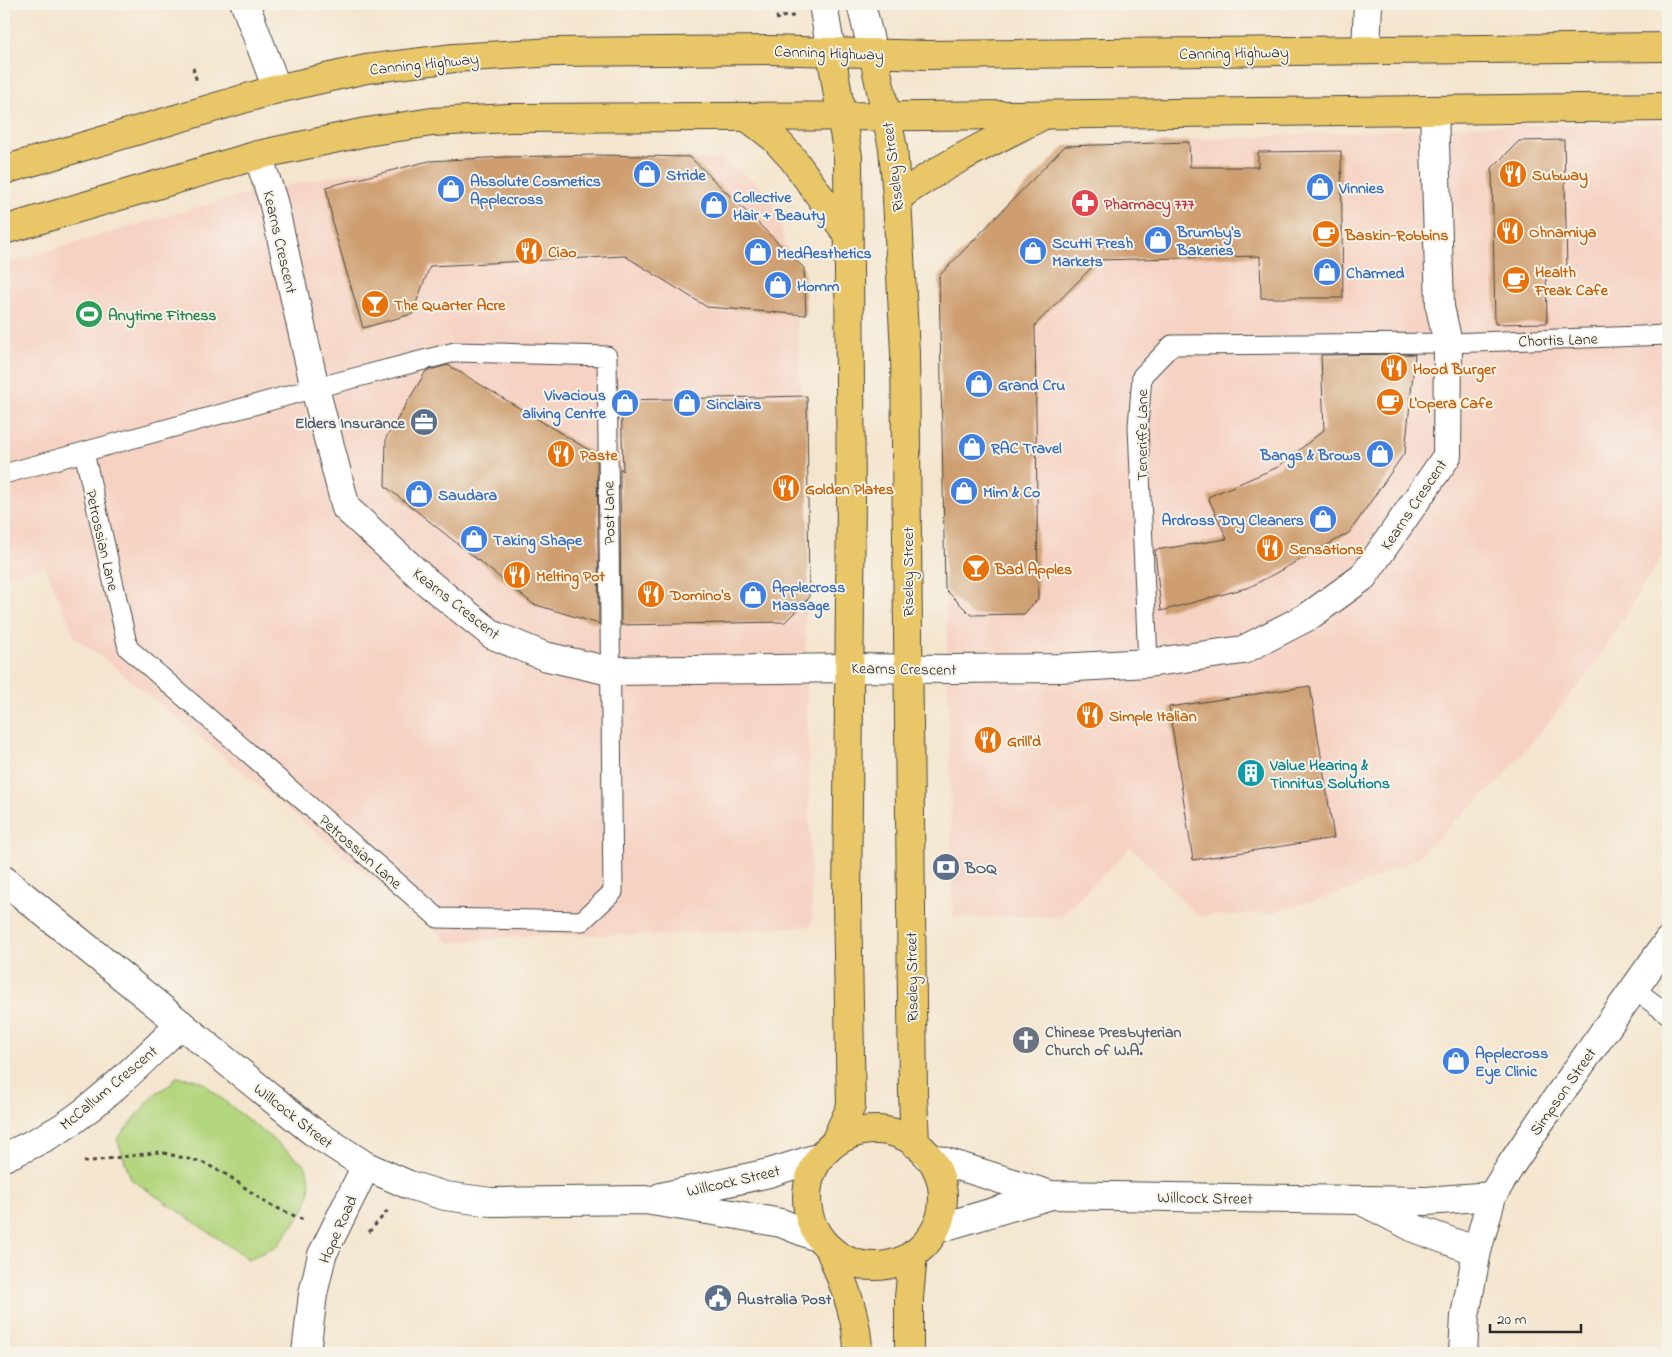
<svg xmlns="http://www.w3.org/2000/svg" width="1672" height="1357" font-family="'Indie Flower',sans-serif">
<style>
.built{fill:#f6d2c3}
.green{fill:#b3d67e;stroke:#6f8054}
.building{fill:#ce9e6f}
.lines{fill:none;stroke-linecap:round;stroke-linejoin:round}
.service-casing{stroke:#494743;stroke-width:21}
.minor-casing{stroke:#494743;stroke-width:30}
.tertiary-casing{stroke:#494743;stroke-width:30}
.trunk-casing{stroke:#494743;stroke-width:30}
.path{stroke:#494743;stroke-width:3;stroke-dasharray:4 4;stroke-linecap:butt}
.service{stroke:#fff;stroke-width:19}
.minor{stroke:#fff;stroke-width:28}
.tertiary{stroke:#fff;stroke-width:28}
.trunk{stroke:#e9c769;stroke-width:28}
.labels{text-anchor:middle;stroke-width:4;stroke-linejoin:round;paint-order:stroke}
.street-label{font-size:16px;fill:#2b2b2b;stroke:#f7f3e8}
.shop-label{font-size:16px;font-weight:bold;fill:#366cbe;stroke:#f7f3e8;text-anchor:start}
.food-label{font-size:16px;font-weight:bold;fill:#c56008;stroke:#f7f3e8;text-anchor:start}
.health-label{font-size:16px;font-weight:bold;fill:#be3a42;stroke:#f7f3e8;text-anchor:start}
.leisure-label{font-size:16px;font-weight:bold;fill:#27864d;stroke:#f7f3e8;text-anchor:start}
.service-label{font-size:16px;font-weight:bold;fill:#4e5e75;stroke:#f7f3e8;text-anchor:start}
.culture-label{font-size:16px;font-weight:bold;fill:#0d838f;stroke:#f7f3e8;text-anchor:start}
.worship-label{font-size:16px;font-weight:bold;fill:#5b616d;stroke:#f7f3e8;text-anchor:start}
</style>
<rect width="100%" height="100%" fill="#f7f3e8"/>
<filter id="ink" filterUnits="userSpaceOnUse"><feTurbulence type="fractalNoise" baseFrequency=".02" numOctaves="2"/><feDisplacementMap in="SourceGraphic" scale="10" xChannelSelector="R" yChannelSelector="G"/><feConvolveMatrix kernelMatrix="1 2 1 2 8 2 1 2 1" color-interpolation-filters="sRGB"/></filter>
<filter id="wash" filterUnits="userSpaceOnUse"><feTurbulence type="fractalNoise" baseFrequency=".0096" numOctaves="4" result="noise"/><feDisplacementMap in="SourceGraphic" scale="20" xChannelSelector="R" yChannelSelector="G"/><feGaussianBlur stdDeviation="1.12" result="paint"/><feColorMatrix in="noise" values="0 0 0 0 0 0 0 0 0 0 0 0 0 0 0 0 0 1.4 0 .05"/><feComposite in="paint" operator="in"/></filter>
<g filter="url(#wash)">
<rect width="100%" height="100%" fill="#f4e5ce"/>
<!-- built -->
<g class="built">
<path d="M 1668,124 L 1668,526 L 1666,550 L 1588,674 L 1500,780 L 1415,859 L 1353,889 L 1272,913 L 1197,916 L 1131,847 L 1061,916 L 953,918 L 939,276 L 1065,146 L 1500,125 Z"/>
<path d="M 596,154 L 724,160 L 770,193 L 790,258 L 799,343 L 812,926 L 657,935 L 539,935 L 450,943 L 118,670 L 75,637 L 45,566 L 4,577 L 4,264 L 237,196 L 368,169 L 463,158 Z"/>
</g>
<!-- green -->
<path class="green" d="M 176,1077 C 189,1078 204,1079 211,1090 L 305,1165 L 310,1179 L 309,1195 L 304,1210 L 277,1247 L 248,1259 L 131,1179 L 117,1139 L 156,1093 L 171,1084 Z"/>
<g id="blocks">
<!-- building -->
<g class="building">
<path d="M 1564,140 L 1567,270 L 1546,270 L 1547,323 L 1495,324 L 1492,168 L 1519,141 Z"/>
<path d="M 1189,142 L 1190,167 L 1258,167 L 1258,152 L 1341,151 L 1343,298 L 1261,298 L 1260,256 L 1099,260 L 1035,325 L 1038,599 L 1024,614 L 971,615 L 945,589 L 939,276 L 1065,146 Z"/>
<path d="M 596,155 L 690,157 L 804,268 L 806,315 L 707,307 L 625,256 L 430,266 L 412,314 L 363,328 L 334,229 L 326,187 L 429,161 L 505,157 Z"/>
<path d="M 1415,354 L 1405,452 L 1349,533 L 1250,587 L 1161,611 L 1155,550 L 1227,539 L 1208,497 L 1278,467 L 1324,430 L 1321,355 Z"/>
<path d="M 448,365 L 597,455 L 599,624 L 533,604 L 385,486 L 386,438 L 426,371 Z"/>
<path d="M 807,396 L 809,598 L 785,622 L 621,625 L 620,468 L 623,471 L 621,400 Z"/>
<path d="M 1310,686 L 1334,838 L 1193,860 L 1169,707 Z"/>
</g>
</g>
</g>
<g filter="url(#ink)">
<use href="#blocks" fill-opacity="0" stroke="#494743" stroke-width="1"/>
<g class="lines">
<defs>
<g id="service">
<path d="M 4,474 L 315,388 L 455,352 L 607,356 L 613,892 L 582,921 L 438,918 L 128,648 L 84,452"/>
<path d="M 1148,663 L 1138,426 L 1142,376 L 1172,345 L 1448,343 L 1668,335"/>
<path d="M 1633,991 L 1642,995 L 1668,1014"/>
</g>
<g id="minor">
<path d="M 245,4 L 277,89"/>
<path d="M 1366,50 L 1368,4"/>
<path d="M 4,880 L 312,1131 L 366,1166 L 409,1185 L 445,1196 L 491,1202 L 645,1200 L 732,1214 L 781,1223 L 819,1238"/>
<path d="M 927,1156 L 1051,1195 L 1426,1201 L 1492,1196"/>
<path d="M 4,1157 C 27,1147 51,1136 72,1121 C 111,1093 146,1057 181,1024"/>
<path d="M 661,1197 L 769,1173 L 820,1157"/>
<path d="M 1364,1202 L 1416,1229 L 1477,1251"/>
<path d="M 936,1229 L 1051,1195"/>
<path d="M 306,1353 L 313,1294 L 322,1255 L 366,1166"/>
</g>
<g id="tertiary">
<path d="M 823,4 L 831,52"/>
<path d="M 861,4 L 873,53"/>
<path d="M 258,155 L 273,201 L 315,388 L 346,508 L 427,582 L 493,635 L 544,656 L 610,671 L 850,668 L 952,669 L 1059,668 L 1148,663 L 1243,650 L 1309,616 L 1363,577 L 1447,456 L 1448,343 L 1440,307 L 1434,110"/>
<path d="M 1463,1353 L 1465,1316 L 1477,1251 L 1492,1196 L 1511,1165 L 1542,1119 L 1668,941"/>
</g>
<g id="trunk">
<path d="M 831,52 L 848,157 L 851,497 L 847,903 L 851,1106 L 835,1142"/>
<path d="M 873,53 L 893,148 L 897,198 L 905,353 L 913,1094 L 915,1144"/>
<path d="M 747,117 L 774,138 L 793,159 L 848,235"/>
<path d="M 4,170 L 277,89 L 366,69 L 454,58 L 555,52 L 769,50 L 927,55 L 1668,47"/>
<path d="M 897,198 C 944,164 989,143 1040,117"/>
<path d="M 4,230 L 258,155 L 366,132 L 432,122 L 510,118 L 926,116 L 1668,107"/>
<circle cx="875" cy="1198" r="68"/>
<path d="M 830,1250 C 843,1283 858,1317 858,1353"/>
<path d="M 909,1353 L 909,1298 L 913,1254"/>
</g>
</defs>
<!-- service casing -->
<use href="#service" class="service-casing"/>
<!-- minor casing -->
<use href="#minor" class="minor-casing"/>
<!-- tertiary casing -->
<use href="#tertiary" class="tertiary-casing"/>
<!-- trunk casing -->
<use href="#trunk" class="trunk-casing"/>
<!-- path -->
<g class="path">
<path d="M 778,20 L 777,17 L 796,16"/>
<path d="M 193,68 L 197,82"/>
<path d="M 84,1162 L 160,1152 L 204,1163 L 229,1176 L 266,1203 L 306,1221"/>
<path d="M 369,1232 L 389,1209"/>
</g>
<!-- service -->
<use href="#service" class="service"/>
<!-- minor -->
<use href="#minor" class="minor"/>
<!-- tertiary -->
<use href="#tertiary" class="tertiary"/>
<!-- trunk -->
<use href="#trunk" class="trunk"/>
</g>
</g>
<!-- icons -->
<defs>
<symbol id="shop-disc" viewBox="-11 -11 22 22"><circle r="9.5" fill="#3f7fe0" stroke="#f7f3e8"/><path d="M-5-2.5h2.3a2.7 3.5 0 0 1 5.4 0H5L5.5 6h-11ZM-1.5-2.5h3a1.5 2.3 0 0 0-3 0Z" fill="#fff"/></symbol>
<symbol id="restaurant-disc" viewBox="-11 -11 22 22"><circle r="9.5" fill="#e8710a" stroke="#f7f3e8"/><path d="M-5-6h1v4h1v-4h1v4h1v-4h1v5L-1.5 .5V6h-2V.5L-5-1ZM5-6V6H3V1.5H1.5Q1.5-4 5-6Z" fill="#fff"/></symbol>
<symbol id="pharmacy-disc" viewBox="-11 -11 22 22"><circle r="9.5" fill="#e0444e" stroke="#f7f3e8"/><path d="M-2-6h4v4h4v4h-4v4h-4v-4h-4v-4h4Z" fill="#fff"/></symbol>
<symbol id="cafe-disc" viewBox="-11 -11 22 22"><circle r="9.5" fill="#e8710a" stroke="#f7f3e8"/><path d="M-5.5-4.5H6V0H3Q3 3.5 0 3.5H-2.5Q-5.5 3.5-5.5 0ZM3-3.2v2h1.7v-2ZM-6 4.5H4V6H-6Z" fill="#fff"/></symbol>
<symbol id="bar-disc" viewBox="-11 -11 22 22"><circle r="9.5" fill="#e8710a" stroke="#f7f3e8"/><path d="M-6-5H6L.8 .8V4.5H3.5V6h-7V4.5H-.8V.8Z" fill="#fff"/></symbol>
<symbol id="stadium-disc" viewBox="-11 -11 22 22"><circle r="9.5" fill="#2e9e5b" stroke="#f7f3e8"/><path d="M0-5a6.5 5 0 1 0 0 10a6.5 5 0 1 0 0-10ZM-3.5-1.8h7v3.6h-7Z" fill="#fff"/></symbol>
<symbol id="office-disc" viewBox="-11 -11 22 22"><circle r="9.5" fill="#5c6f8a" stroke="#f7f3e8"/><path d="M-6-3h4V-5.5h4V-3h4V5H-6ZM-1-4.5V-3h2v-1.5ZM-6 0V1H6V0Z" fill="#fff"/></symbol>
<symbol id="building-disc" viewBox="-11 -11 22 22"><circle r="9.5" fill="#0f9aa8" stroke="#f7f3e8"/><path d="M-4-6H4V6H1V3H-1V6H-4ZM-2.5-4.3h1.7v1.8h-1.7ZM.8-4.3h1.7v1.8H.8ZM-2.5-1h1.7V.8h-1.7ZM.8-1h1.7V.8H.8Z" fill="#fff"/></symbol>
<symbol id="bank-disc" viewBox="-11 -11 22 22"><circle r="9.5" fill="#5c6f8a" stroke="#f7f3e8"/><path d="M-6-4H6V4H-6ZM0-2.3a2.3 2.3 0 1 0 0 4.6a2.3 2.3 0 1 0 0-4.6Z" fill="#fff"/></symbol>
<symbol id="church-disc" viewBox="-11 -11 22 22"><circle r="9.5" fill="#6b7280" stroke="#f7f3e8"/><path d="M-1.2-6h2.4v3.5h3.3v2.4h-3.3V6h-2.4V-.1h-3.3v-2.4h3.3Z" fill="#fff"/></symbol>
<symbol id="civic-disc" viewBox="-11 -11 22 22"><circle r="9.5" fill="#5c6f8a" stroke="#f7f3e8"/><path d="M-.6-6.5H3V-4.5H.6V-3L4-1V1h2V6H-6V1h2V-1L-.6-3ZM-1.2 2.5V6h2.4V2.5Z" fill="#fff"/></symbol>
</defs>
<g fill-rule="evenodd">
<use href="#shop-disc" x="631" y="158" width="32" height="32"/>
<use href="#restaurant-disc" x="1497" y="158" width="32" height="32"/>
<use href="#shop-disc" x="1304" y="171" width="32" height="32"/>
<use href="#shop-disc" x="435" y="173" width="32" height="32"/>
<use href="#pharmacy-disc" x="1069" y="187" width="32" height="32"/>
<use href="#shop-disc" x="698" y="189" width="32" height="32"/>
<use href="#restaurant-disc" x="1494" y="215" width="32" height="32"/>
<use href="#cafe-disc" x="1310" y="218" width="32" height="32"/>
<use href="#shop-disc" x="1142" y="224" width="32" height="32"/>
<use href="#restaurant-disc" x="513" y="235" width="32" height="32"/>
<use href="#shop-disc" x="1017" y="235" width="32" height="32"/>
<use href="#shop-disc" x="742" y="236" width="32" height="32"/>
<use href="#shop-disc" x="1311" y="256" width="32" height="32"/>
<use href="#cafe-disc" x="1500" y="264" width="32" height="32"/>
<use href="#shop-disc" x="762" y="269" width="32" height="32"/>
<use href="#bar-disc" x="359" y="288" width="32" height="32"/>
<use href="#stadium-disc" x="73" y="298" width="32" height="32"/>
<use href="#restaurant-disc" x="1378" y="352" width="32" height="32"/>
<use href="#shop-disc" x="963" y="368" width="32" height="32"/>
<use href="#cafe-disc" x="1374" y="386" width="32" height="32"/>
<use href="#shop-disc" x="609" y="387" width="32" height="32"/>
<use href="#shop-disc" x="671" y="387" width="32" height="32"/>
<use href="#office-disc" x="408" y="406" width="32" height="32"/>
<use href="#shop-disc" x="956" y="431" width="32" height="32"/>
<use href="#restaurant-disc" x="545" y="438" width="32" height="32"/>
<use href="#shop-disc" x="1364" y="438" width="32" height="32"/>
<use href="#restaurant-disc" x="770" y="472" width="32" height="32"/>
<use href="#shop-disc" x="948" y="475" width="32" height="32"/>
<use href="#shop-disc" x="403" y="478" width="32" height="32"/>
<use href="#shop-disc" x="1307" y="503" width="32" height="32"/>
<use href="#shop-disc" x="458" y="523" width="32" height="32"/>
<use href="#restaurant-disc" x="1254" y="532" width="32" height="32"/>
<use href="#bar-disc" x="960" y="552" width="32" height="32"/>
<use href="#restaurant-disc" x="501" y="559" width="32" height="32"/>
<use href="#restaurant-disc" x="635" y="578" width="32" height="32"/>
<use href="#shop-disc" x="737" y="579" width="32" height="32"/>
<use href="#restaurant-disc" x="1074" y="699" width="32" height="32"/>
<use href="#restaurant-disc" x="972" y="724" width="32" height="32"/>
<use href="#building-disc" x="1235" y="757" width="32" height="32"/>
<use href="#bank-disc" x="930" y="851" width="32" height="32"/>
<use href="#church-disc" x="1010" y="1024" width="32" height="32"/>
<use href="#shop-disc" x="1440" y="1045" width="32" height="32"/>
<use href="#civic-disc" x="702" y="1282" width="32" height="32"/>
</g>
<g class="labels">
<!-- street labels -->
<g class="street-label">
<text transform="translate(829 52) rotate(2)" y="6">Canning Highway</text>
<text transform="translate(1234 52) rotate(-1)" y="6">Canning Highway</text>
<text transform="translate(424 63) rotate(-6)" y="6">Canning Highway</text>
<text transform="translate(892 167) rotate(-97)" y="6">Riseley Street</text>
<text transform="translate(281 242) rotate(77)" y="6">Kearns Crescent</text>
<text transform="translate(1558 339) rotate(-2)" y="6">Chortis Lane</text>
<text transform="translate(1141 435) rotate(-90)" y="6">Teneriffe Lane</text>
<text transform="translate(1413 504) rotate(-56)" y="6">Kearns Crescent</text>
<text transform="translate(608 513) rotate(-91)" y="6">Post Lane</text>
<text transform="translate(103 540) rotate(77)" y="6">Petrossian Lane</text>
<text transform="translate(907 572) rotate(-90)" y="6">Riseley Street</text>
<text transform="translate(457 603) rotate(38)" y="6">Kearns Crescent</text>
<text transform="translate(904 668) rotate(1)" y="6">Kearns Crescent</text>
<text transform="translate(361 851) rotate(41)" y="6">Petrossian Lane</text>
<text transform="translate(911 977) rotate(-91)" y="6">Riseley Street</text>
<text transform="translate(108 1087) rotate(-40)" y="6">McCallum Crescent</text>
<text transform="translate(1562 1091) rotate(-55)" y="6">Simpson Street</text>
<text transform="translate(294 1115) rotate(38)" y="6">Willcock Street</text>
<text transform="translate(733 1180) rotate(-13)" y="6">Willcock Street</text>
<text transform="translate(1205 1197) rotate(1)" y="6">Willcock Street</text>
<text transform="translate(337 1229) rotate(-66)" y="6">Hope Road</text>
</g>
<!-- shop labels -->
<g class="shop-label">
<text x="666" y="180">Stride</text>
<text x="470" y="186">Absolute Cosmetics<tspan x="470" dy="18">Applecross</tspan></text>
<text x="1339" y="193">Vinnies</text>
<text x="733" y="202">Collective<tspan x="733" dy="18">Hair + Beauty</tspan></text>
<text x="1177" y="237">Brumby's<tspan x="1177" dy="18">Bakeries</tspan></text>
<text x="1052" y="248">Scutti Fresh<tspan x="1052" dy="18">Markets</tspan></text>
<text x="777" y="258">MedAesthetics</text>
<text x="1346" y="278">Charmed</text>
<text x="797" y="291">Homm</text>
<text x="998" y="390">Grand Cru</text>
<text x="606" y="400" text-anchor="end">Vivacious<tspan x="606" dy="18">aliving Centre</tspan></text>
<text x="706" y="409">Sinclairs</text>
<text x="991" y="453">RAC Travel</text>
<text x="1361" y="460" text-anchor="end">Bangs &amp; Brows</text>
<text x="983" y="497">Mim &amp; Co</text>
<text x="438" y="500">Saudara</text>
<text x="1304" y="525" text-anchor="end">Ardross Dry Cleaners</text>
<text x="493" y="545">Taking Shape</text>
<text x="772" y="592">Applecross<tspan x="772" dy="18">Massage</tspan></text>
<text x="1475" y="1058">Applecross<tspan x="1475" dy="18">Eye Clinic</tspan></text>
</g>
<!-- food labels -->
<g class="food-label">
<text x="1532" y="180">Subway</text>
<text x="1529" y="237">Ohnamiya</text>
<text x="1345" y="240">Baskin-Robbins</text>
<text x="548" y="257">Ciao</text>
<text x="1535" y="277">Health<tspan x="1535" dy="18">Freak Cafe</tspan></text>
<text x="394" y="310">The Quarter Acre</text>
<text x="1413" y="374">Hood Burger</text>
<text x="1409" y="408">L'Opera Cafe</text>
<text x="580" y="460">Paste</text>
<text x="805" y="494">Golden Plates</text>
<text x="1289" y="554">Sensations</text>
<text x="995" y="574">Bad Apples</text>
<text x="536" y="581">Melting Pot</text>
<text x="670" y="600">Domino's</text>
<text x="1109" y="721">Simple Italian</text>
<text x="1007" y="746">Grill'd</text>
</g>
<!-- health labels -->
<g class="health-label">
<text x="1104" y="209">Pharmacy 777</text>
</g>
<!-- leisure labels -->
<g class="leisure-label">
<text x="108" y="320">Anytime Fitness</text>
</g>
<!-- service labels -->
<g class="service-label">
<text x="405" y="428" text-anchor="end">Elders Insurance</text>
<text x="965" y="873">BOQ</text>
<text x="737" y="1304">Australia Post</text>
</g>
<!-- culture labels -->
<g class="culture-label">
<text x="1270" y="770">Value Hearing &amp;<tspan x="1270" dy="18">Tinnitus Solutions</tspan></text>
</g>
<!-- worship labels -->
<g class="worship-label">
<text x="1045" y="1037">Chinese Presbyterian<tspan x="1045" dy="18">Church of W.A.</tspan></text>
</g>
</g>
<!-- margin -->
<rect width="1672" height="1357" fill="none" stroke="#f7f3e8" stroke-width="20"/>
<!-- scale -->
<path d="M1490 1324v8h91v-8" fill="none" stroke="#2b2b2b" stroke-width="2.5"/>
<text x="1497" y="1324" font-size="15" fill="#2b2b2b" stroke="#f7f3e8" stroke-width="4" paint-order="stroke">20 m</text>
</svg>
